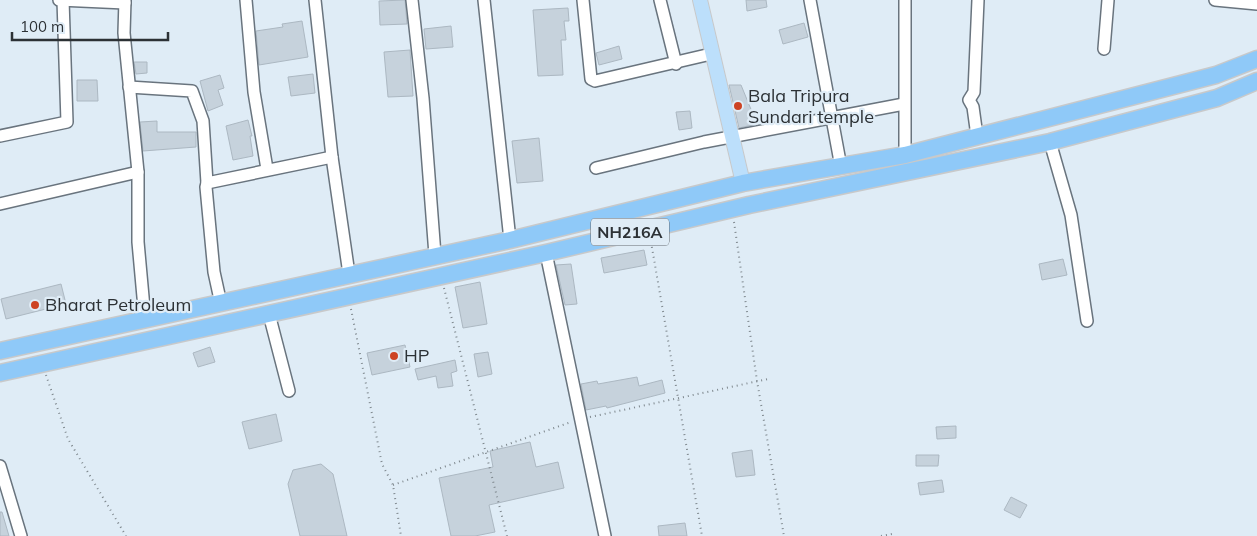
<svg xmlns="http://www.w3.org/2000/svg" width="1257" height="536" font-family="Mulish,sans-serif">
<style>
.building{fill:#c6d2dc;stroke:#acb8c2}
.lines{fill:none;stroke-linecap:round;stroke-linejoin:round}
.minor-casing{stroke:#69747e;stroke-width:14}
.major-casing{stroke:#c8c9ca;stroke-width:16}
.highway-casing{stroke:#c8c9ca;stroke-width:19}
.path{stroke:#7f888e;stroke-width:2;stroke-dasharray:1 4;stroke-linecap:butt}
.minor{stroke:#fff;stroke-width:11}
.major{stroke:#bcdffb;stroke-width:14}
.highway{stroke:#8fc9f8;stroke-width:16}
.poi-dot{fill:#cd4323;stroke:#dfecf6;stroke-width:2}
.labels{text-anchor:middle;stroke-width:4.5;stroke-linejoin:round;paint-order:stroke}
.shield{fill:#dfecf6;stroke:#62696f;stroke-width:1}
.shield-label{font-size:16px;font-weight:bold;fill:#2c3135}
.poi-label{font-size:18px;fill:#2c3135;stroke:#dfecf6;text-anchor:start}
</style>
<rect width="100%" height="100%" fill="#dfecf6"/>
<!-- building -->
<g class="building">
<path d="M 405,0 L 407,24 L 380,25 L 379,1 Z"/>
<path d="M 746,0 L 766,0 L 767,7 L 747,11 Z"/>
<path d="M 568,8 L 569,21 L 564,21 L 566,40 L 561,40 L 563,75 L 538,76 L 533,10 Z"/>
<path d="M 302,21 L 308,57 L 259,65 L 256,31 L 283,27 L 282,24 Z"/>
<path d="M 804,23 L 808,37 L 783,44 L 779,30 Z"/>
<path d="M 451,26 L 453,47 L 426,49 L 424,29 Z"/>
<path d="M 619,46 L 622,59 L 599,65 L 596,53 Z"/>
<path d="M 410,50 L 413,96 L 388,97 L 384,52 Z"/>
<path d="M 134,62 L 147,62 L 147,73 L 136,74 Z"/>
<path d="M 313,74 L 315,93 L 291,96 L 288,77 Z"/>
<path d="M 220,75 L 224,88 L 218,90 L 223,105 L 208,111 L 200,81 Z"/>
<path d="M 77,80 L 97,80 L 98,101 L 77,101 Z"/>
<path d="M 729,85 L 741,85 L 757,124 L 739,128 Z"/>
<path d="M 690,111 L 692,128 L 679,130 L 676,112 Z"/>
<path d="M 248,120 L 252,136 L 250,136 L 253,156 L 233,160 L 226,126 Z"/>
<path d="M 157,121 L 157,132 L 196,132 L 196,147 L 143,151 L 140,122 Z"/>
<path d="M 539,138 L 543,181 L 517,183 L 512,141 Z"/>
<path d="M 644,250 L 647,265 L 604,273 L 601,258 Z"/>
<path d="M 1063,259 L 1067,275 L 1042,280 L 1039,264 Z"/>
<path d="M 571,264 L 577,304 L 565,305 L 556,265 Z"/>
<path d="M 480,282 L 487,324 L 463,328 L 455,287 Z"/>
<path d="M 61,284 L 66,304 L 6,319 L 1,299 Z"/>
<path d="M 405,345 L 410,367 L 372,375 L 367,353 Z"/>
<path d="M 210,347 L 215,362 L 198,367 L 193,353 Z"/>
<path d="M 488,352 L 492,374 L 478,377 L 474,354 Z"/>
<path d="M 455,360 L 457,371 L 451,373 L 453,386 L 438,388 L 436,376 L 418,380 L 415,369 Z"/>
<path d="M 637,377 L 639,386 L 662,380 L 665,393 L 607,408 L 606,406 L 586,410 L 581,384 L 597,381 L 598,384 Z"/>
<path d="M 276,414 L 282,441 L 249,449 L 242,422 Z"/>
<path d="M 956,426 L 956,438 L 937,439 L 936,427 Z"/>
<path d="M 530,442 L 536,467 L 558,462 L 564,488 L 489,505 L 495,532 L 475,536 L 451,536 L 439,478 L 493,467 L 490,451 Z"/>
<path d="M 752,450 L 755,475 L 736,477 L 732,453 Z"/>
<path d="M 916,455 L 939,455 L 938,466 L 916,466 Z"/>
<path d="M 321,464 L 333,474 L 347,536 L 300,536 L 288,484 L 293,470 Z"/>
<path d="M 942,480 L 944,492 L 920,495 L 918,483 Z"/>
<path d="M 1011,497 L 1027,505 L 1020,518 L 1004,510 Z"/>
<path d="M 0,512 L 2,512 L 9,536 L 0,536 Z"/>
<path d="M 685,523 L 687,536 L 659,536 L 658,526 Z"/>
</g>
<g class="lines">
<defs>
<g id="minor">
<path d="M 59,0 L 125,3"/>
<path d="M 125,0 L 124,33 L 138,172 L 138,242 L 145,319"/>
<path d="M 246,0 L 254,92 L 267,169"/>
<path d="M 315,0 L 332,157 L 349,274"/>
<path d="M 412,0 L 423,98 L 435,255"/>
<path d="M 484,0 L 510,240"/>
<path d="M 583,0 L 591,79 L 595,81 L 711,54"/>
<path d="M 660,0 L 676,64"/>
<path d="M 810,0 L 841,167"/>
<path d="M 1215,0 L 1257,4"/>
<path d="M 1104,49 L 1108,0"/>
<path d="M 129,87 L 192,91 L 203,121 L 207,183 L 206,187 L 214,272 L 221,304"/>
<path d="M 0,136 L 67,122 L 63,0"/>
<path d="M 977,136 L 973,107 L 969,100 L 974,92 L 978,0"/>
<path d="M 1050,142 L 1071,215 L 1087,321"/>
<path d="M 905,155 L 905,0"/>
<path d="M 596,168 L 704,142 L 904,104"/>
<path d="M 207,183 L 332,157"/>
<path d="M 0,204 L 138,172"/>
<path d="M 546,253 L 605,536"/>
<path d="M 269,314 L 289,391"/>
<path d="M 0,466 L 21,536"/>
</g>
<path id="major" d="M 700,0 L 743,183"/>
<g id="highway">
<path d="M 0,351 L 510,240 L 743,183 L 905,155 L 1216,75 L 1257,59"/>
<path d="M 0,373 L 546,253 L 749,205 L 1050,142 L 1217,98 L 1257,81"/>
</g>
</defs>
<!-- minor casing -->
<use href="#minor" class="minor-casing"/>
<!-- major casing -->
<use href="#major" class="major-casing"/>
<!-- highway casing -->
<use href="#highway" class="highway-casing"/>
<!-- path -->
<g class="path">
<path d="M 734,222 L 757,381 L 784,536"/>
<path d="M 651,242 L 702,536"/>
<path d="M 444,288 L 507,536"/>
<path d="M 351,309 L 382,464 L 393,485 L 401,536"/>
<path d="M 46,375 L 68,439 L 126,536"/>
<path d="M 590,417 L 768,379"/>
<path d="M 393,485 L 571,422"/>
<path d="M 881,536 L 892,534"/>
</g>
<!-- minor -->
<use href="#minor" class="minor"/>
<!-- major -->
<use href="#major" class="major"/>
<!-- highway -->
<use href="#highway" class="highway"/>
</g>
<!-- markers -->
<g class="poi-dot">
<circle cx="738" cy="106" r="5"/>
<circle cx="35" cy="305" r="5"/>
<circle cx="394" cy="356" r="5"/>
</g>
<g class="labels">
<!-- shield labels -->
<rect class="shield" x="591" y="218.5" width="78" height="27" rx="4"/>
<g class="shield-label">
<text x="630" y="238">NH216A</text>
</g>
<!-- poi labels -->
<g class="poi-label">
<text x="748" y="102">Bala Tripura<tspan x="748" dy="21">Sundari temple</tspan></text>
<text x="45" y="311">Bharat Petroleum</text>
<text x="404" y="362">HP</text>
</g>
</g>
<!-- scale -->
<path d="M12 32v8h156v-8" fill="none" stroke="#2c3135" stroke-width="2.5"/>
<text x="20" y="32" font-size="15" fill="#2c3135" stroke="#dfecf6" stroke-width="4" paint-order="stroke">100 m</text>
</svg>
